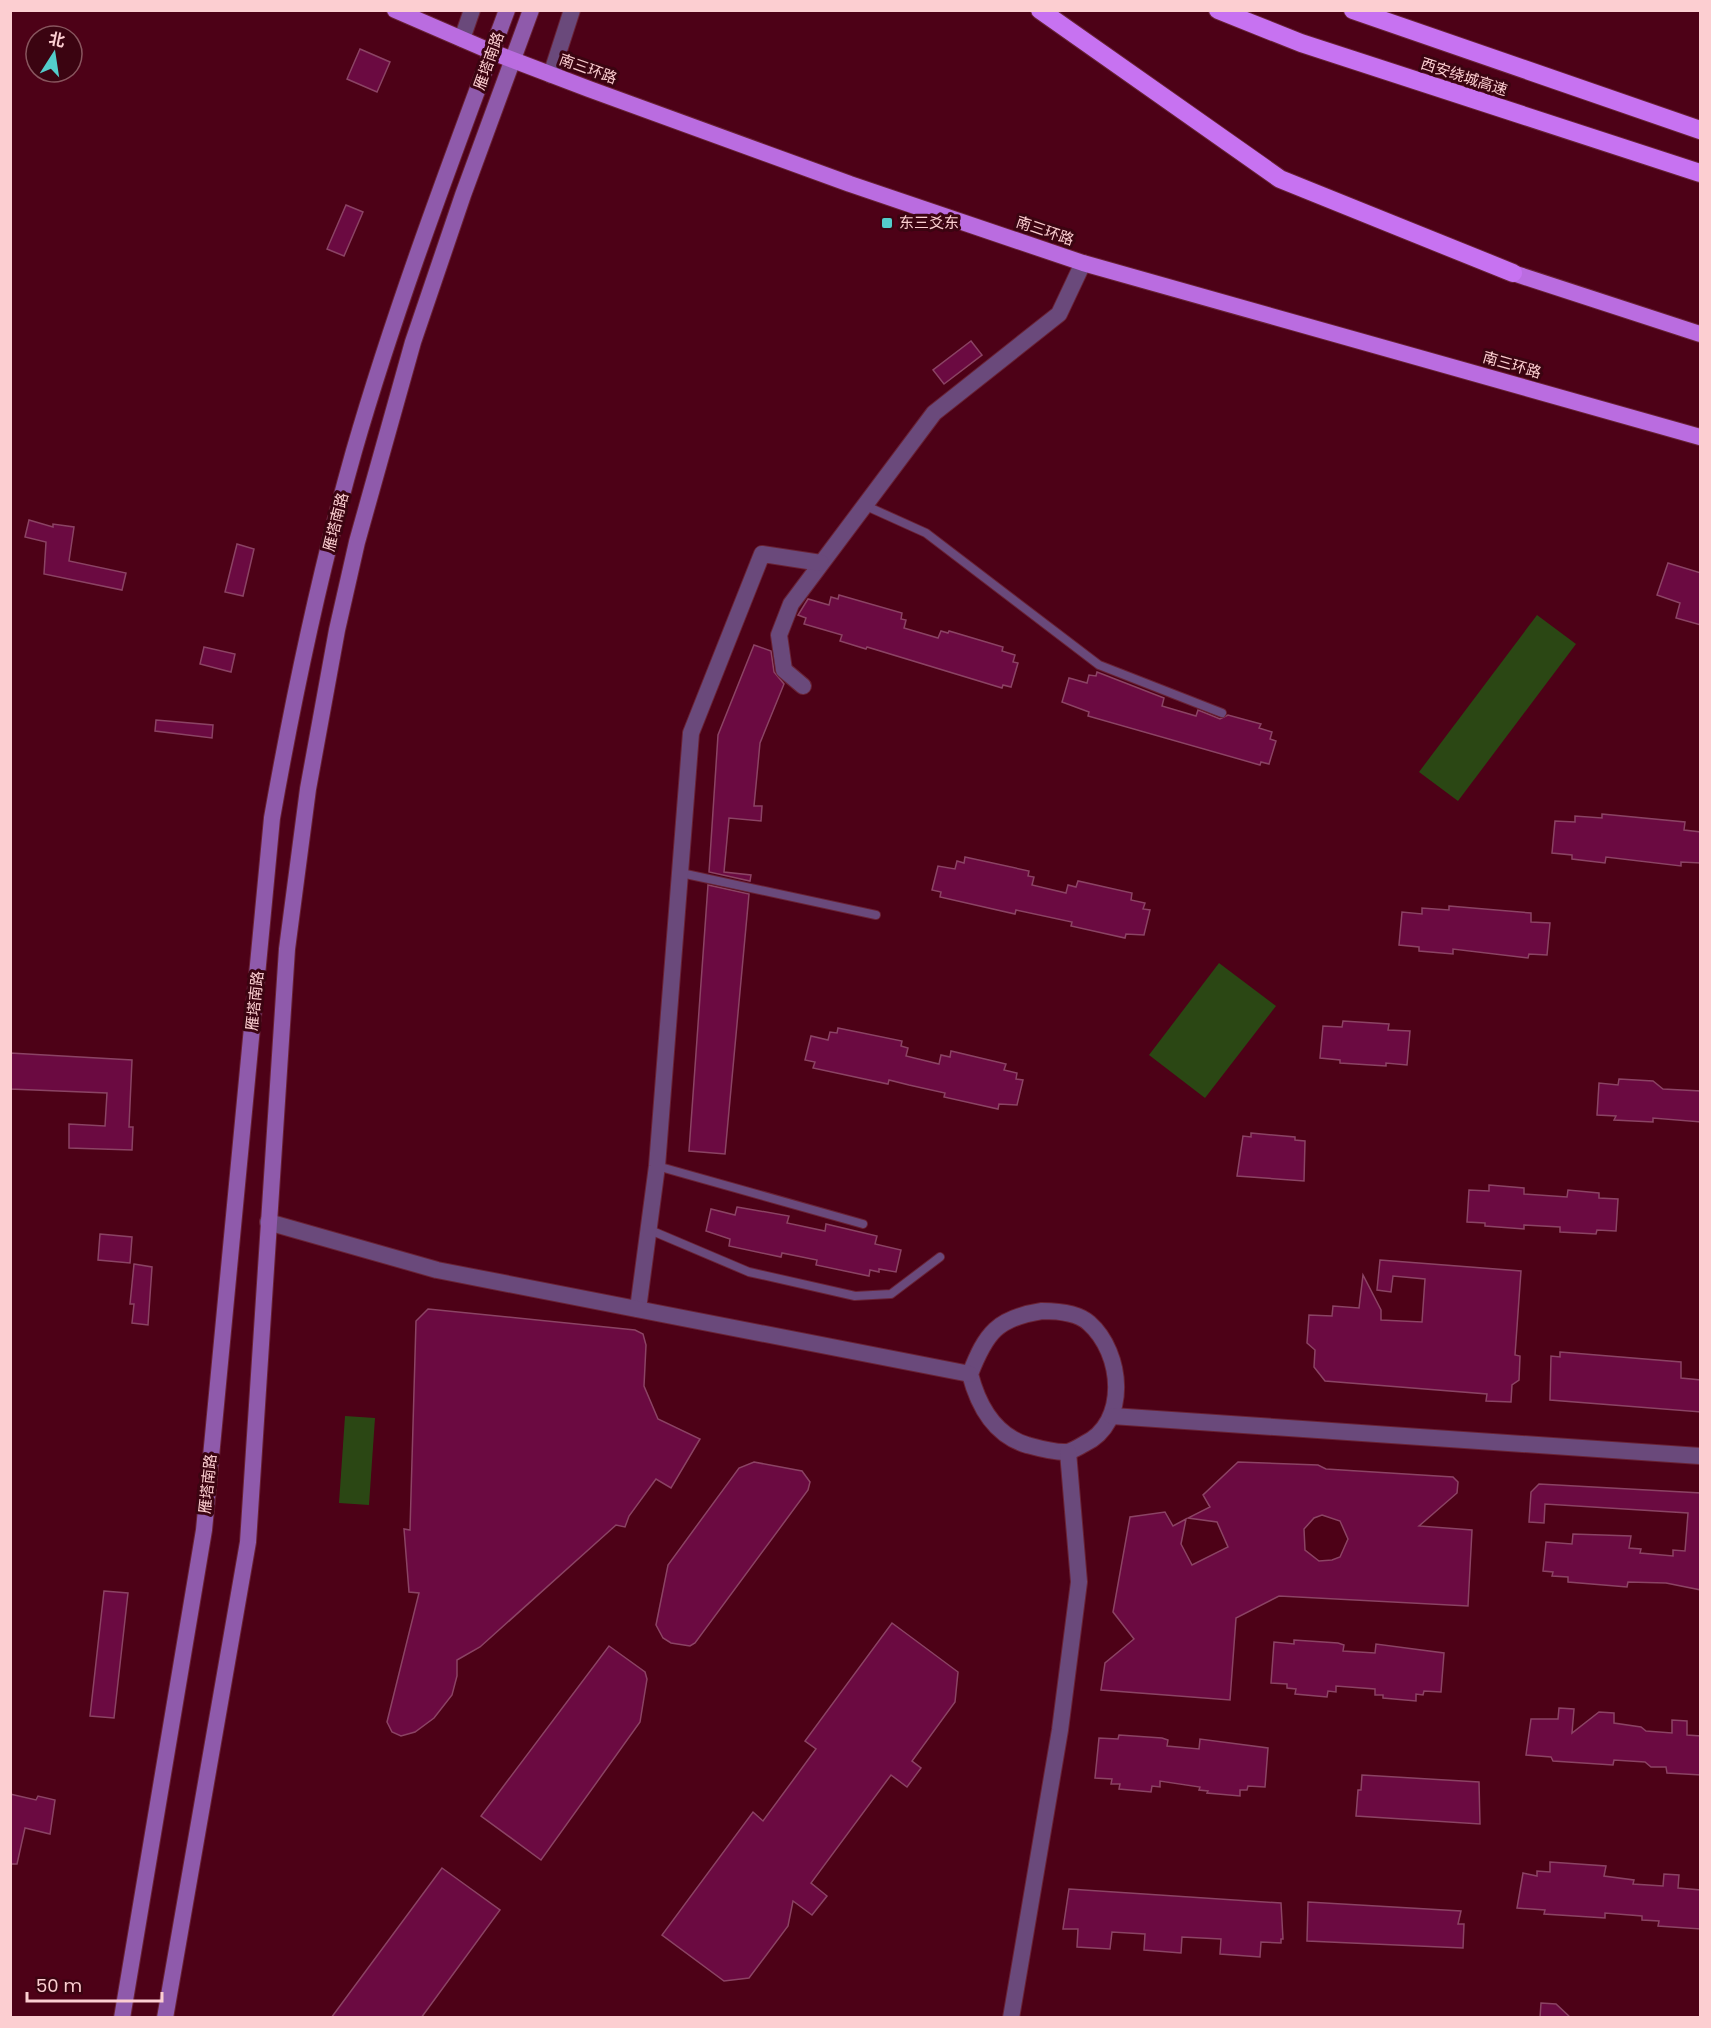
<svg xmlns="http://www.w3.org/2000/svg" width="1711" height="2028" font-family="Poppins,'Noto Sans SC',sans-serif">
<style>
.green{fill:#2b4714}
.building{fill:#6b0a41;stroke:#8b4364;stroke-width:1.5;fill-rule:evenodd}
.lines{fill:none;stroke-linecap:round;stroke-linejoin:round}
.service-casing{stroke:#692235;stroke-width:10}
.minor-casing{stroke:#692235;stroke-width:18}
.tertiary-casing{stroke:#692235;stroke-width:18}
.secondary-casing{stroke:#692235;stroke-width:18}
.trunk-casing{stroke:#692235;stroke-width:18}
.motorway-casing{stroke:#692235;stroke-width:20}
.service{stroke:#6a497b;stroke-width:8}
.minor{stroke:#6a497b;stroke-width:16}
.tertiary{stroke:#6a497b;stroke-width:16}
.secondary{stroke:#8f5aab;stroke-width:16}
.trunk{stroke:#ba6ce0;stroke-width:16}
.motorway{stroke:#c772f1;stroke-width:18}
.poi-dot{fill:#53cdcb;stroke:#3b0411;stroke-width:2}
.labels{text-anchor:middle;stroke-width:6;stroke-linejoin:round;paint-order:stroke}
.street-label{font-size:15px;fill:#fcced1;stroke:#3b0411}
.poi-label{font-size:15px;fill:#fcced1;stroke:#3b0411;text-anchor:start}
</style>
<rect width="100%" height="100%" fill="#4d0117"/>
<!-- green -->
<g class="green">
<path d="M 1537,615 L 1576,644 L 1458,801 L 1419,772 Z"/>
<path d="M 1219,963 L 1276,1006 L 1205,1098 L 1149,1055 Z"/>
<path d="M 345,1416 L 375,1418 L 369,1505 L 339,1503 Z"/>
</g>
<!-- building -->
<g class="building">
<path d="M 360,49 L 390,62 L 377,92 L 347,79 Z"/>
<path d="M 346,205 L 363,212 L 344,256 L 327,249 Z"/>
<path d="M 971,341 L 982,355 L 944,384 L 933,370 Z"/>
<path d="M 29,520 L 53,527 L 53,524 L 74,527 L 69,561 L 126,573 L 122,590 L 44,574 L 46,542 L 25,537 Z"/>
<path d="M 237,544 L 254,549 L 243,596 L 225,592 Z"/>
<path d="M 1668,563 L 1701,573 L 1701,625 L 1676,618 L 1680,603 L 1657,595 Z"/>
<path d="M 839,595 L 902,613 L 901,619 L 906,620 L 904,628 L 938,638 L 941,631 L 948,633 L 949,631 L 1003,647 L 1002,651 L 1015,655 L 1013,662 L 1018,663 L 1011,687 L 1003,685 L 1002,688 L 867,647 L 866,649 L 840,641 L 842,635 L 804,624 L 806,618 L 798,615 L 808,599 L 829,605 L 831,597 L 838,599 Z"/>
<path d="M 754,645 L 771,651 L 774,672 L 784,684 L 760,743 L 754,806 L 762,806 L 761,821 L 729,818 L 724,872 L 751,875 L 750,881 L 709,872 L 718,735 Z"/>
<path d="M 204,647 L 235,654 L 231,672 L 200,664 Z"/>
<path d="M 1097,672 L 1164,698 L 1162,706 L 1196,716 L 1198,710 L 1220,719 L 1228,715 L 1261,724 L 1259,728 L 1272,732 L 1270,739 L 1276,741 L 1269,764 L 1261,762 L 1260,765 L 1088,716 L 1089,712 L 1062,702 L 1069,678 L 1087,683 L 1089,675 L 1096,676 Z"/>
<path d="M 156,720 L 213,725 L 212,738 L 155,731 Z"/>
<path d="M 1602,814 L 1685,822 L 1684,830 L 1701,832 L 1701,863 L 1681,862 L 1681,866 L 1606,857 L 1605,863 L 1572,859 L 1572,855 L 1552,853 L 1555,821 L 1575,822 L 1575,816 L 1602,818 Z"/>
<path d="M 965,857 L 1029,871 L 1028,876 L 1034,877 L 1032,885 L 1066,893 L 1068,885 L 1076,887 L 1078,881 L 1132,893 L 1131,900 L 1145,903 L 1143,909 L 1150,910 L 1144,935 L 1126,934 L 1125,938 L 1071,926 L 1072,922 L 1016,910 L 1015,914 L 940,897 L 941,892 L 932,890 L 938,866 L 955,869 L 957,861 L 964,863 Z"/>
<path d="M 708,885 L 749,894 L 725,1154 L 689,1151 Z"/>
<path d="M 1449,906 L 1531,913 L 1531,922 L 1550,923 L 1547,955 L 1529,954 L 1528,958 L 1453,949 L 1453,954 L 1419,951 L 1419,947 L 1399,945 L 1402,912 L 1422,914 L 1422,908 L 1449,910 Z"/>
<path d="M 1343,1021 L 1389,1024 L 1388,1030 L 1410,1031 L 1407,1065 L 1386,1063 L 1386,1066 L 1340,1063 L 1340,1060 L 1320,1058 L 1323,1026 L 1342,1027 Z"/>
<path d="M 838,1028 L 902,1041 L 901,1046 L 908,1048 L 906,1056 L 939,1064 L 941,1055 L 950,1057 L 951,1051 L 1006,1064 L 1004,1070 L 1017,1073 L 1016,1079 L 1023,1080 L 1017,1105 L 999,1104 L 998,1109 L 944,1097 L 945,1093 L 909,1085 L 889,1080 L 888,1084 L 813,1068 L 815,1062 L 805,1060 L 811,1036 L 828,1040 L 830,1032 L 837,1033 Z"/>
<path d="M 10,1053 L 132,1060 L 129,1127 L 133,1127 L 132,1150 L 69,1148 L 69,1124 L 105,1126 L 107,1093 L 10,1089 Z"/>
<path d="M 1619,1079 L 1653,1081 L 1663,1089 L 1701,1091 L 1701,1122 L 1653,1118 L 1653,1122 L 1614,1120 L 1616,1116 L 1597,1115 L 1599,1083 L 1618,1085 Z"/>
<path d="M 1251,1133 L 1295,1137 L 1295,1140 L 1305,1141 L 1304,1181 L 1237,1176 L 1243,1136 L 1251,1137 Z"/>
<path d="M 1489,1185 L 1524,1188 L 1524,1194 L 1567,1197 L 1568,1190 L 1599,1193 L 1599,1198 L 1618,1199 L 1616,1231 L 1597,1230 L 1596,1234 L 1560,1232 L 1560,1227 L 1524,1225 L 1524,1229 L 1485,1226 L 1485,1223 L 1467,1222 L 1469,1190 L 1489,1191 Z"/>
<path d="M 737,1207 L 789,1216 L 787,1223 L 825,1231 L 826,1224 L 877,1236 L 875,1244 L 901,1250 L 896,1272 L 879,1269 L 879,1272 L 870,1270 L 869,1276 L 816,1265 L 817,1260 L 782,1253 L 781,1257 L 729,1246 L 730,1239 L 706,1231 L 711,1209 L 735,1215 Z"/>
<path d="M 100,1234 L 132,1237 L 130,1263 L 98,1260 Z"/>
<path d="M 1380,1260 L 1521,1271 L 1515,1355 L 1520,1356 L 1519,1380 L 1512,1385 L 1511,1402 L 1486,1401 L 1487,1394 L 1325,1381 L 1314,1367 L 1315,1350 L 1307,1343 L 1309,1315 L 1332,1316 L 1333,1306 L 1359,1308 L 1363,1275 L 1381,1310 L 1381,1320 L 1422,1322 L 1425,1279 L 1393,1276 L 1391,1292 L 1377,1290 Z"/>
<path d="M 134,1264 L 152,1267 L 148,1325 L 132,1323 L 134,1304 L 130,1304 Z"/>
<path d="M 428,1309 L 635,1330 L 643,1334 L 646,1345 L 644,1386 L 658,1419 L 700,1439 L 671,1488 L 656,1479 L 629,1516 L 625,1527 L 616,1525 L 480,1647 L 457,1660 L 457,1676 L 452,1695 L 434,1718 L 415,1732 L 401,1736 L 392,1732 L 387,1722 L 419,1593 L 409,1592 L 404,1529 L 410,1530 L 416,1321 Z"/>
<path d="M 1560,1352 L 1681,1362 L 1681,1378 L 1701,1380 L 1701,1412 L 1550,1400 L 1551,1356 L 1560,1357 Z"/>
<path d="M 754,1462 L 802,1471 L 810,1482 L 808,1490 L 695,1643 L 690,1646 L 671,1643 L 663,1638 L 656,1625 L 668,1565 L 739,1468 Z"/>
<path d="M 1238,1462 L 1318,1465 L 1326,1469 L 1453,1477 L 1458,1482 L 1457,1493 L 1419,1526 L 1472,1530 L 1468,1606 L 1279,1596 L 1236,1618 L 1230,1700 L 1101,1690 L 1105,1663 L 1134,1639 L 1113,1612 L 1130,1517 L 1165,1512 L 1173,1526 L 1186,1519 L 1181,1544 L 1192,1565 L 1228,1547 L 1217,1522 L 1188,1518 L 1210,1507 L 1203,1495 ZM 1322,1515 L 1340,1521 L 1348,1539 L 1340,1557 L 1332,1560 L 1319,1561 L 1305,1550 L 1304,1529 L 1314,1518 Z"/>
<path d="M 1539,1484 L 1701,1493 L 1701,1590 L 1666,1583 L 1628,1582 L 1627,1587 L 1568,1582 L 1568,1577 L 1552,1576 L 1553,1572 L 1543,1571 L 1546,1542 L 1572,1544 L 1573,1534 L 1631,1536 L 1629,1548 L 1641,1549 L 1640,1553 L 1673,1556 L 1673,1550 L 1685,1551 L 1688,1513 L 1545,1504 L 1544,1523 L 1529,1522 L 1531,1492 Z"/>
<path d="M 104,1591 L 128,1593 L 114,1718 L 90,1716 Z"/>
<path d="M 892,1623 L 958,1672 L 955,1702 L 912,1761 L 921,1768 L 907,1787 L 891,1775 L 811,1883 L 827,1896 L 812,1915 L 793,1901 L 788,1926 L 749,1978 L 724,1981 L 662,1935 L 753,1812 L 763,1821 L 816,1749 L 805,1741 Z"/>
<path d="M 1294,1640 L 1338,1643 L 1344,1645 L 1343,1651 L 1375,1653 L 1376,1644 L 1444,1653 L 1441,1692 L 1424,1691 L 1423,1695 L 1416,1694 L 1416,1701 L 1383,1698 L 1383,1695 L 1375,1695 L 1375,1689 L 1336,1686 L 1336,1692 L 1328,1691 L 1327,1697 L 1295,1694 L 1296,1689 L 1287,1688 L 1287,1684 L 1271,1683 L 1274,1642 L 1294,1644 Z"/>
<path d="M 609,1646 L 645,1672 L 647,1679 L 640,1722 L 541,1860 L 481,1816 Z"/>
<path d="M 1559,1708 L 1574,1709 L 1572,1733 L 1599,1712 L 1614,1713 L 1614,1723 L 1641,1727 L 1646,1731 L 1672,1733 L 1672,1720 L 1687,1721 L 1687,1735 L 1701,1736 L 1701,1775 L 1667,1773 L 1666,1767 L 1651,1767 L 1645,1762 L 1614,1760 L 1613,1765 L 1553,1761 L 1551,1757 L 1526,1755 L 1531,1719 L 1558,1719 Z"/>
<path d="M 1119,1735 L 1162,1738 L 1168,1740 L 1167,1746 L 1199,1749 L 1200,1739 L 1268,1748 L 1265,1787 L 1248,1786 L 1247,1790 L 1240,1790 L 1240,1796 L 1207,1793 L 1208,1791 L 1199,1790 L 1200,1787 L 1160,1781 L 1160,1787 L 1152,1786 L 1151,1792 L 1119,1789 L 1120,1784 L 1111,1784 L 1112,1779 L 1095,1778 L 1099,1738 L 1118,1739 Z"/>
<path d="M 1362,1775 L 1479,1782 L 1480,1824 L 1356,1816 L 1358,1790 L 1361,1790 Z"/>
<path d="M 10,1794 L 36,1800 L 38,1796 L 55,1800 L 50,1834 L 25,1828 L 17,1864 L 10,1864 Z"/>
<path d="M 1550,1862 L 1606,1866 L 1604,1876 L 1634,1880 L 1633,1884 L 1663,1886 L 1664,1874 L 1679,1875 L 1678,1888 L 1701,1890 L 1701,1929 L 1658,1926 L 1659,1921 L 1642,1920 L 1642,1916 L 1605,1913 L 1605,1918 L 1544,1914 L 1545,1910 L 1517,1908 L 1523,1873 L 1537,1876 L 1537,1871 L 1550,1872 Z"/>
<path d="M 442,1868 L 500,1910 L 421,2018 L 331,2018 Z"/>
<path d="M 1069,1889 L 1281,1903 L 1283,1939 L 1281,1939 L 1281,1943 L 1261,1942 L 1260,1957 L 1220,1954 L 1221,1939 L 1182,1937 L 1181,1953 L 1144,1950 L 1145,1934 L 1112,1932 L 1110,1949 L 1077,1947 L 1078,1929 L 1063,1929 Z"/>
<path d="M 1308,1902 L 1461,1911 L 1458,1924 L 1464,1924 L 1463,1948 L 1307,1941 Z"/>
<path d="M 1541,2003 L 1556,2004 L 1571,2018 L 1540,2018 Z"/>
</g>
<g class="lines">
<defs>
<g id="service">
<path d="M 864,505 L 926,533 L 1099,665 L 1222,713"/>
<path d="M 681,873 L 876,915"/>
<path d="M 657,1166 L 863,1224"/>
<path d="M 650,1230 L 749,1272 L 855,1296 L 891,1294 L 940,1257"/>
</g>
<g id="minor">
<path d="M 462,39 L 472,10"/>
<path d="M 551,75 L 572,10"/>
<path d="M 803,686 L 784,670 L 779,635 L 791,604 L 934,413 L 1059,314 L 1083,263"/>
<path d="M 638,1309 L 657,1166 L 691,733 L 762,554 L 821,563"/>
<path d="M 1042,1311 C 1056,1311 1077,1312 1089,1323 C 1123,1353 1129,1423 1084,1444 C 1079,1447 1072,1451 1067,1452 C 1055,1453 1038,1448 1027,1445 C 994,1435 978,1405 970,1374 C 986,1333 997,1318 1042,1311 Z"/>
</g>
<g id="tertiary">
<path d="M 268,1222 L 437,1270 L 970,1374"/>
<path d="M 1112,1416 L 1700,1456"/>
<path d="M 1011,2018 L 1060,1730 L 1079,1582 L 1068,1452"/>
</g>
<g id="secondary">
<path d="M 122,2018 L 204,1530 L 272,818 C 294,694 320,571 354,451 C 397,302 453,156 507,10"/>
<path d="M 165,2018 L 248,1542 L 287,949 L 308,789 L 337,630 L 357,542 L 413,342 L 463,195 L 531,10"/>
</g>
<g id="trunk">
<path d="M 395,10 L 492,52 L 589,89 L 850,184 L 1083,263 L 1700,437"/>
<path d="M 1513,273 L 1700,334"/>
</g>
<g id="motorway">
<path d="M 1040,10 L 1280,179 L 1513,273"/>
<path d="M 1218,10 L 1301,43 L 1700,173"/>
<path d="M 1353,10 L 1700,130"/>
</g>
</defs>
<!-- service casing -->
<use href="#service" class="service-casing"/>
<!-- minor casing -->
<use href="#minor" class="minor-casing"/>
<!-- tertiary casing -->
<use href="#tertiary" class="tertiary-casing"/>
<!-- secondary casing -->
<use href="#secondary" class="secondary-casing"/>
<!-- trunk casing -->
<use href="#trunk" class="trunk-casing"/>
<!-- motorway casing -->
<use href="#motorway" class="motorway-casing"/>
<!-- service -->
<use href="#service" class="service"/>
<!-- minor -->
<use href="#minor" class="minor"/>
<!-- tertiary -->
<use href="#tertiary" class="tertiary"/>
<!-- secondary -->
<use href="#secondary" class="secondary"/>
<!-- trunk -->
<use href="#trunk" class="trunk"/>
<!-- motorway -->
<use href="#motorway" class="motorway"/>
</g>
<!-- markers -->
<rect class="poi-dot" x="881" y="217" width="12" height="12" rx="3"/>
<g class="labels">
<!-- street labels -->
<g class="street-label">
<text transform="translate(489 61) rotate(-70)" y="5">雁塔南路</text>
<text transform="translate(588 69) rotate(20)" y="5">南三环路</text>
<text transform="translate(1464 77) rotate(18)" y="5">西安绕城高速</text>
<text transform="translate(1045 231) rotate(19)" y="5">南三环路</text>
<text transform="translate(1512 365) rotate(16)" y="5">南三环路</text>
<text transform="translate(336 522) rotate(-76)" y="5">雁塔南路</text>
<text transform="translate(255 1001) rotate(-84)" y="5">雁塔南路</text>
<text transform="translate(208 1484) rotate(-84)" y="5">雁塔南路</text>
</g>
<!-- poi labels -->
<g class="poi-label">
<text x="899" y="228">东三爻东</text>
</g>
</g>
<!-- border -->
<rect width="1711" height="2028" fill="none" stroke="#fcced1" stroke-width="24"/>
<!-- north arrow -->
<g transform="translate(54 54) rotate(12)"><circle r="28" fill="#3b0411" stroke="#88555e" stroke-width="1.5"/>
<path d="M0-4.5L10 22L0 15L-10 22Z" fill="#53cdcb"/>
<text y="-9" font-size="16" font-weight="bold" text-anchor="middle" fill="#fcced1">北</text>
</g>
<!-- scale -->
<path d="M27 1992v9h135v-9" fill="none" stroke="#fcced1" stroke-width="3"/>
<text x="36" y="1992" font-size="18" fill="#fcced1" stroke="#3b0411" stroke-width="4.5" paint-order="stroke">50 m</text>
</svg>
